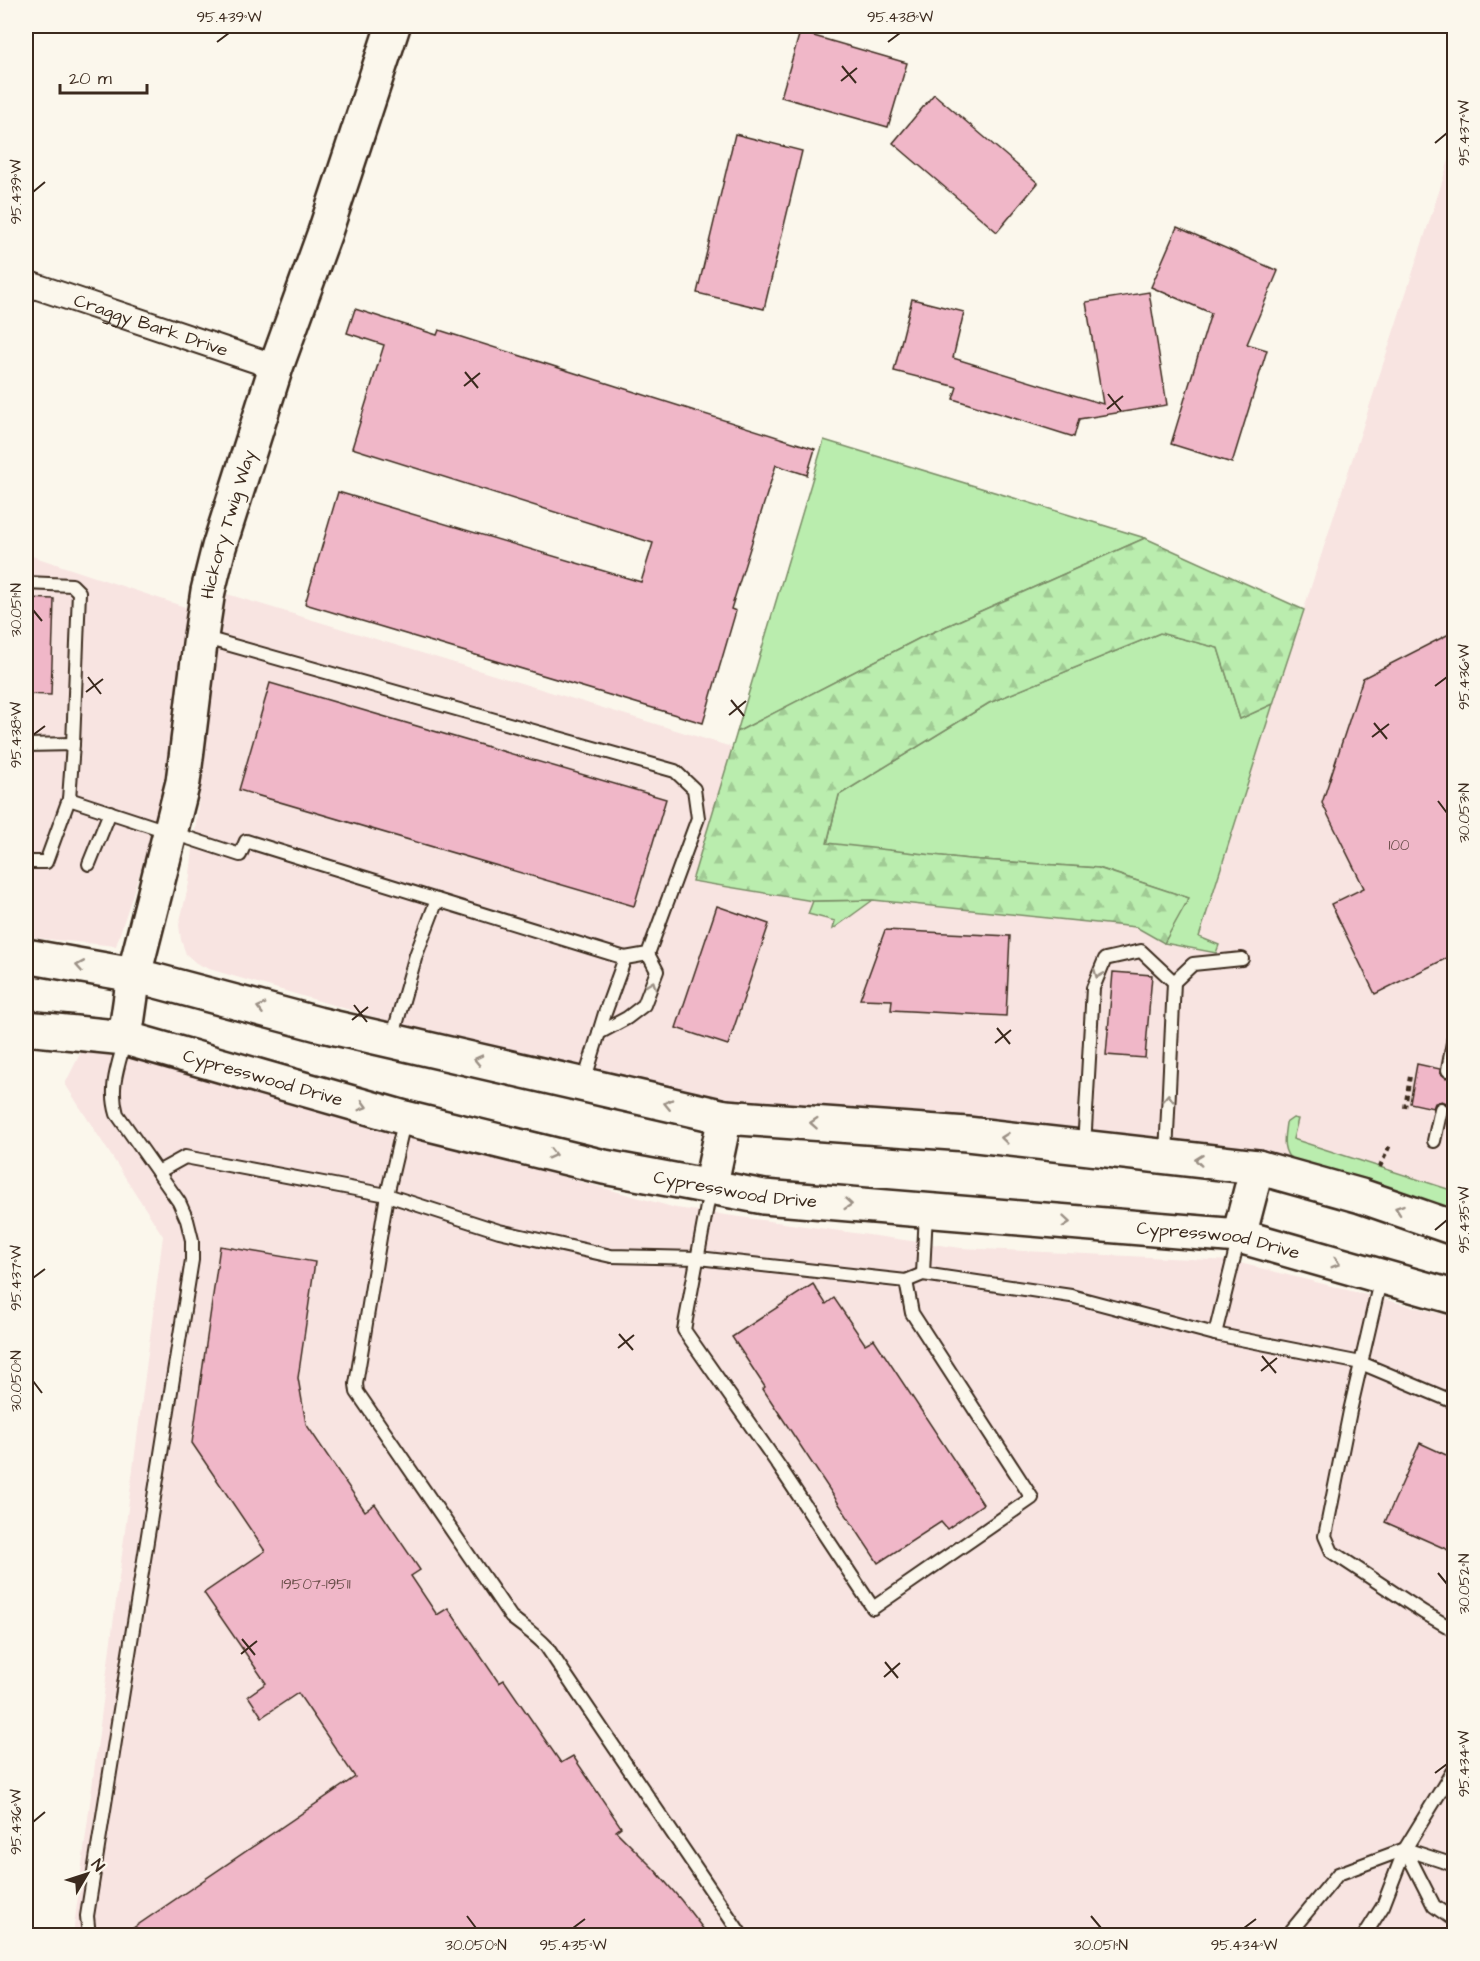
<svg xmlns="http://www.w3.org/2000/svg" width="1480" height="1961" font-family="'Architects Daughter',sans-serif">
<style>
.built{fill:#f8e4e1}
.green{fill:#baedae;stroke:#7a8c66;stroke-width:1.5}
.forest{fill:url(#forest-firs);stroke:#7a8c66;stroke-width:1.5}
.building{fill:#f0b7c8;stroke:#3b2a1e;stroke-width:1.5}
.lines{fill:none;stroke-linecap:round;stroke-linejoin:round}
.lane-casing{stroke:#3b2a1e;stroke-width:16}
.street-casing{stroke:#3b2a1e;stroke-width:28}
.secondary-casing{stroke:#3b2a1e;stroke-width:38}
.path{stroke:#3b2a1e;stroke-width:4;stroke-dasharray:4.5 4.5;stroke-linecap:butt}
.lane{stroke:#fbf7ec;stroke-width:12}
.street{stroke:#fbf7ec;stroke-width:24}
.secondary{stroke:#fbf7ec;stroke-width:33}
.oneway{stroke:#9b9085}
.ticks{fill:none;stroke:#3b2a1e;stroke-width:2}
.labels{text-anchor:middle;stroke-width:4.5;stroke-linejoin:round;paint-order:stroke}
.number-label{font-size:15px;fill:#684d48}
.street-label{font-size:18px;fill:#3b2a1e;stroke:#fbf7ec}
.neatline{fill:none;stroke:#3b2a1e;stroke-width:2}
.ticks-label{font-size:15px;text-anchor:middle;fill:#3b2a1e}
</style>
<defs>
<pattern id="forest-firs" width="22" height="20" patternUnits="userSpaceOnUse" patternTransform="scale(1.5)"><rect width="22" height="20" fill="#baedae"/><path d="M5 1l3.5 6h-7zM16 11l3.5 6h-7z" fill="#a1cb95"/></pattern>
</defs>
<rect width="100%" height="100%" fill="#fbf7ec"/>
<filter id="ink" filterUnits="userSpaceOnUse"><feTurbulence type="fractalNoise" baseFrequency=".0167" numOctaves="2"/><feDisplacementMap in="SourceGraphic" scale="12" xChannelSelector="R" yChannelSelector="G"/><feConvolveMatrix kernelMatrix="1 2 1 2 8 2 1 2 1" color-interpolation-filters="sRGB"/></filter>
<g filter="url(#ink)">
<!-- built -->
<g class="built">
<path d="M 1454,145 L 1454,1209 L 1370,1183 L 676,1092 L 509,1056 L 209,969 L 196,963 L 186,954 L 181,940 L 179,925 L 189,883 L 212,686 L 227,594 L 738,749 L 705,862 L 1090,897 L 1273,704 Z"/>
<path d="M 26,554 L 188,608 L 168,785 L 116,946 L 26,937 Z"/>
<path d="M 85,1044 L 676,1208 L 961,1248 L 1232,1261 L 1454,1317 L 1454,1935 L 73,1935 L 163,1236 L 65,1084 Z"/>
</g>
<!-- green -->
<g class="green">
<path d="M 824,440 L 1145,538 L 920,638 L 737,732 Z"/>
<path d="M 1160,633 L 1218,648 L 1240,719 L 1273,704 L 1199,937 L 1219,945 L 1216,953 L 1164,943 L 1188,898 L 1099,868 L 969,859 L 827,844 L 839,795 L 989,703 Z"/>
<path d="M 873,900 L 833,929 L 835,921 L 808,914 L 813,901 Z"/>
<path d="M 1293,1118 L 1298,1119 L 1293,1139 L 1454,1191 L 1454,1209 L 1293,1162 C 1281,1149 1284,1139 1286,1123 Z"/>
</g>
<!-- forest -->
<path class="forest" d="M 1145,538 L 1304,610 L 1273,704 L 1240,719 L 1218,648 L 1160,633 L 989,703 L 839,795 L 827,843 L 969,859 L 1098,868 L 1189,898 L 1164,943 L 1136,927 L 873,900 L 813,901 L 692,881 L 737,732 L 920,638 Z"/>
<!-- building -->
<g class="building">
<path d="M 800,32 L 907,63 L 888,127 L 781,97 Z"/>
<path d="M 934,94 L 1038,183 L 997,232 L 893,143 Z"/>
<path d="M 735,134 L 802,151 L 764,309 L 697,293 Z"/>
<path d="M 1177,227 L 1278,271 L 1247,344 L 1267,350 L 1232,463 L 1171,444 L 1211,313 L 1151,287 Z"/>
<path d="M 1149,292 L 1167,405 L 1079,419 L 1074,437 L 953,399 L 957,387 L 894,371 L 912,299 L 964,312 L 953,358 L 1103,404 L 1086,302 Z"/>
<path d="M 355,309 L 437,335 L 439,330 L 815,449 L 807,475 L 776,465 L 731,609 L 736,611 L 703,723 L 305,604 L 338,492 L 641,582 L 653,543 L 352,448 L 384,345 L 347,333 Z"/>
<path d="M 26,598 L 54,599 L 51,695 L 26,694 Z"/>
<path d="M 1455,631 L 1455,954 L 1375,994 L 1331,904 L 1364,888 L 1322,803 L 1363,678 Z"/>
<path d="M 270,683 L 666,799 L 634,906 L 239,790 Z"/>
<path d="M 717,906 L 769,924 L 728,1045 L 676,1028 Z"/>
<path d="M 885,930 L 1010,936 L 1006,1016 L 891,1010 L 892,1000 L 860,999 Z"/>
<path d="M 1113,972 L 1152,975 L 1145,1058 L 1106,1055 Z"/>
<path d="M 1417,1064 L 1440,1069 L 1440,1073 L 1446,1078 L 1455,1075 L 1455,1112 L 1449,1111 L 1447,1103 L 1442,1101 L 1435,1103 L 1433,1108 L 1410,1103 Z"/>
<path d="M 220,1246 L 315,1262 L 298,1378 L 306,1424 L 365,1511 L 375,1504 L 420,1570 L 411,1576 L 437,1615 L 448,1608 L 499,1683 L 504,1680 L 561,1763 L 573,1756 L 621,1827 L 616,1831 L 654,1869 L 681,1900 L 708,1935 L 123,1935 L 355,1777 L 298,1693 L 262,1717 L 248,1696 L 266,1683 L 204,1593 L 265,1551 L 192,1443 Z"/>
<path d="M 813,1284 L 826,1304 L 834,1298 L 865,1344 L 874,1339 L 983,1504 L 947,1529 L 941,1522 L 878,1563 L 763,1389 L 765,1387 L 732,1337 Z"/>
<path d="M 1420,1443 L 1455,1459 L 1455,1553 L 1385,1522 Z"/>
</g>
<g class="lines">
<defs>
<g id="lane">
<path d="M 26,583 L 72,585 L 79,592 L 73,744"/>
<path d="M 202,637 L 675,771 L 694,789 L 698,818 L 648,954 L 625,958 L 605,1013 L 583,1085"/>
<path d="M 26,745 L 73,744 L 69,799 L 240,855 L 246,841 L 625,958"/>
<path d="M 26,862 L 46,862 L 69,799"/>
<path d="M 89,864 L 110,812"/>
<path d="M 1174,982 L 1193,964 L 1242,959"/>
<path d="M 599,1033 L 627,1018 L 644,1005 L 657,971 L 648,954"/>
<path d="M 392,1039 L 416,955 L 437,900"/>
<path d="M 1448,1070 L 1454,1037"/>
<path d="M 405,1118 L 387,1195 L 356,1384 L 357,1392 L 511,1617 C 523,1627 535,1634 546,1646 L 742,1936"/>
<path d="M 1434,1141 L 1441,1109"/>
<path d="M 1084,1147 L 1093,988 L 1105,959 L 1141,951 L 1174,982 L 1166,1155"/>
<path d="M 158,1172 L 185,1157 L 387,1195 L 499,1231 L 611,1256 L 698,1258 L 906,1281 L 923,1274 L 1071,1296 L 1215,1334 L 1361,1363 L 1454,1402"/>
<path d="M 710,1190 L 684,1330 L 779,1466 L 873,1608 L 1032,1498 L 912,1313 L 906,1281"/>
<path d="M 923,1274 L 926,1212"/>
<path d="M 1381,1277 L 1350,1411 L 1325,1536 L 1332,1552 L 1423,1612 L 1454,1630"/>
<path d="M 1215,1334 L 1239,1237"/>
<path d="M 1405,1849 L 1434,1906 L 1454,1920"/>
<path d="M 89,1936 L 87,1916 L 192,1260 L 192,1240 L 187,1220 L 179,1202 L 117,1114 C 109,1088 118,1066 125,1040"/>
<path d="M 1287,1936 L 1338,1874 L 1405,1849 L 1454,1865"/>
<path d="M 1364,1936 L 1383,1906 L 1405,1849 L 1454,1769"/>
</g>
<g id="street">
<path id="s1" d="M 26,283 L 276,367"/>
</g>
<g id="secondary">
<path d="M 26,956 L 134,975 L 318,1024 L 725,1117 L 967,1134 L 1257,1167 L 1361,1196 L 1454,1228"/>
<path id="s2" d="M 26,1028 L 125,1038 L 405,1118 L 604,1167 L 764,1197 L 1239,1236 L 1454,1297"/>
<path id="s3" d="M 125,1038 L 134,975 L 183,782 L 201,636 L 208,591 L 219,547 L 276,367 L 325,232 L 393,26"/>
<path d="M 710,1188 L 725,1117"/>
<path d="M 1239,1236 L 1257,1167"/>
</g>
</defs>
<!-- lane casing -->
<use href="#lane" class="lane-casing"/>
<!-- street casing -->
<use href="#street" class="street-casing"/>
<!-- secondary casing -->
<use href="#secondary" class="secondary-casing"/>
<!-- path -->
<g class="path">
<path d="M 1405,1108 L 1410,1076"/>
<path d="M 1380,1167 L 1390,1145"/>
</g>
<!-- lane -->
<use href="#lane" class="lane"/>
<!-- street -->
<use href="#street" class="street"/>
<!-- secondary -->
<use href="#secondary" class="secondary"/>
</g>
<!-- one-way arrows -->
<defs><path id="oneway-chevron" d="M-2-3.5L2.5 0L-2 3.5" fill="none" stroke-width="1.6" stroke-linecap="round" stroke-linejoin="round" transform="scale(1.5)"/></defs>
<g class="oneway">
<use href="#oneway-chevron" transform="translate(80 966) rotate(-170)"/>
<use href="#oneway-chevron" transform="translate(1098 974) rotate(112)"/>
<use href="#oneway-chevron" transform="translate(652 985) rotate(-70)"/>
<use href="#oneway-chevron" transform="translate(261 1008) rotate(-165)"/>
<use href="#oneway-chevron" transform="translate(478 1060) rotate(-167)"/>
<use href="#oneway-chevron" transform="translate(1168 1098) rotate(-87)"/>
<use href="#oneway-chevron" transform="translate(668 1104) rotate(-167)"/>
<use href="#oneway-chevron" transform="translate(363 1106) rotate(16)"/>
<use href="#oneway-chevron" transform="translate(814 1123) rotate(-176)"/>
<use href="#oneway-chevron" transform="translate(1005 1138) rotate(-174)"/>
<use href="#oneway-chevron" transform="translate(552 1154) rotate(14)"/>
<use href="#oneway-chevron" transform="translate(1199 1160) rotate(-173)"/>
<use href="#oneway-chevron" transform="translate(848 1204) rotate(5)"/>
<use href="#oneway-chevron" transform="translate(1399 1209) rotate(-161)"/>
<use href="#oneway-chevron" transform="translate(1066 1222) rotate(5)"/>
<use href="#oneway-chevron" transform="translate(1336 1263) rotate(16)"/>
</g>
</g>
<!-- ticks -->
<path class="ticks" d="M 217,42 L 229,33M 888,42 L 900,33M 842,66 L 856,83M 841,81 L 857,68M 1435,143 L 1447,133M 33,192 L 45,182M 465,372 L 478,388M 464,386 L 480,373M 1108,394 L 1121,411M 1107,409 L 1123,396M 33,610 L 42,621M 88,677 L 101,694M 1435,686 L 1447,677M 86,692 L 103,679M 731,700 L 744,716M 729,715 L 746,701M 1374,723 L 1387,739M 33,735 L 45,726M 1372,737 L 1389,724M 1438,801 L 1447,813M 354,1005 L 367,1022M 352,1020 L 368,1007M 997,1028 L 1010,1044M 995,1043 L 1011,1030M 1435,1230 L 1447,1220M 33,1278 L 45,1269M 619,1334 L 633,1350M 618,1348 L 634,1335M 1262,1356 L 1276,1373M 1261,1371 L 1277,1358M 33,1381 L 42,1393M 1438,1573 L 1447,1584M 242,1639 L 255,1655M 241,1654 L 257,1641M 885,1662 L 898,1678M 884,1677 L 900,1663M 1435,1773 L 1447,1764M 33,1822 L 45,1812M 467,1916 L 476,1928M 1091,1916 L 1101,1928M 573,1928 L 585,1919M 1244,1928 L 1256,1919"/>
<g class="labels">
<!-- number labels -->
<g class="number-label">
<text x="1399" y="850">100</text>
<text x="316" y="1589">19507-19511</text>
</g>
<!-- street labels -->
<g class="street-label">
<text dy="6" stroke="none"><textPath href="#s1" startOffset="132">Craggy Bark Drive</textPath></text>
<text dy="6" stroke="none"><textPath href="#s3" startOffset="525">Hickory Twig Way</textPath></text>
<text dy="6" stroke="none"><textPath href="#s2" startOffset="243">Cypresswood Drive</textPath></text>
<text dy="6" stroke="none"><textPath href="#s2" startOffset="729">Cypresswood Drive</textPath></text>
<text dy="6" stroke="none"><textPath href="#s2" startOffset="1215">Cypresswood Drive</textPath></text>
</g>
</g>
<!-- margin -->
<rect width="1480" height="1961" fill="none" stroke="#fbf7ec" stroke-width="66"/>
<!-- north arrow -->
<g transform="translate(87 1874) rotate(51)" stroke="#fbf7ec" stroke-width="4.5" paint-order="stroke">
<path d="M0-4.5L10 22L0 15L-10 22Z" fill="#3b2a1e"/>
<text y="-9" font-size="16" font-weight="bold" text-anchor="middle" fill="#3b2a1e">N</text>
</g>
<!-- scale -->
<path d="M60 84v9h87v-9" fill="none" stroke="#3b2a1e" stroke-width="3"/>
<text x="69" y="84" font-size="18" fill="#3b2a1e" stroke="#fbf7ec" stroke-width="4.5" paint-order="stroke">20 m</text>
<rect x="33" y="33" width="1414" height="1895" class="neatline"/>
<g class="ticks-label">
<text x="229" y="22">95.439°W</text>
<text x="900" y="22">95.438°W</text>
<text transform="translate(1464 133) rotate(-90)" y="5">95.437°W</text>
<text transform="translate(16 192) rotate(-90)" y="5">95.439°W</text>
<text transform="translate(16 610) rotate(-90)" y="5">30.051°N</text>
<text transform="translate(1464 677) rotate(-90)" y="5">95.436°W</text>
<text transform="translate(16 735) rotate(-90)" y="5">95.438°W</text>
<text transform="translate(1464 813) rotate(-90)" y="5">30.053°N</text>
<text transform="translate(1464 1220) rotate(-90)" y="5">95.435°W</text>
<text transform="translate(16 1278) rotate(-90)" y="5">95.437°W</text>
<text transform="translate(16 1381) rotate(-90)" y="5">30.050°N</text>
<text transform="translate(1464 1584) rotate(-90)" y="5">30.052°N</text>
<text transform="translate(1464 1764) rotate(-90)" y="5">95.434°W</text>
<text transform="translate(16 1822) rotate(-90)" y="5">95.436°W</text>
<text x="476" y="1950">30.050°N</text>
<text x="573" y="1950">95.435°W</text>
<text x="1101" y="1950">30.051°N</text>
<text x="1244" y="1950">95.434°W</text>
</g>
</svg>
